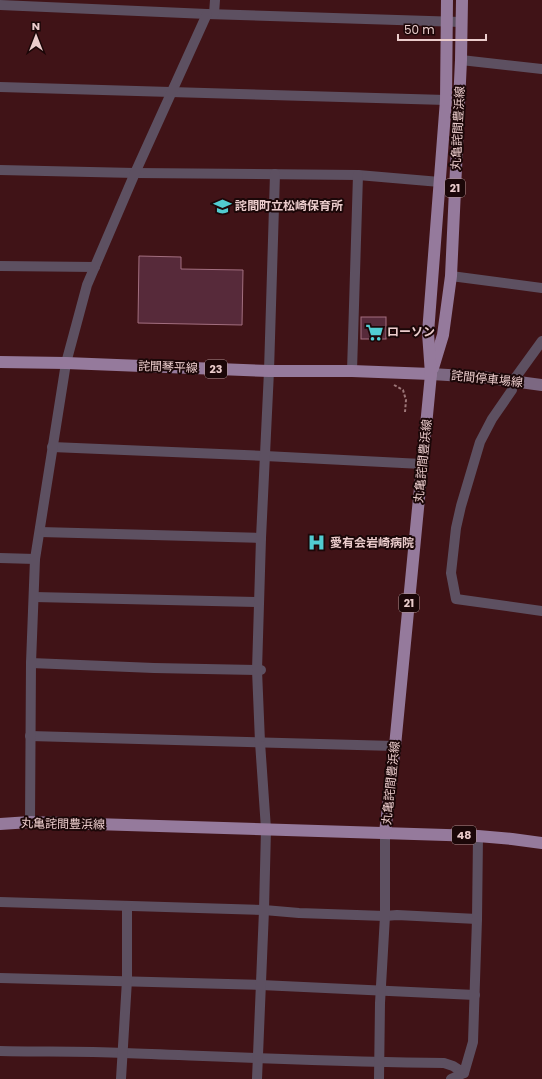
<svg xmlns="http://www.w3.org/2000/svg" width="542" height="1079" font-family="Poppins,'Noto Sans JP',sans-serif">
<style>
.building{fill:#572a3a;stroke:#a36f80}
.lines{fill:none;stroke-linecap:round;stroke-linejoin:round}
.path{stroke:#9d7779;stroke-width:2;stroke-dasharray:3 2;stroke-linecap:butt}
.street{stroke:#5d5061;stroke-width:10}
.secondary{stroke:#7c6882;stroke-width:12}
.primary{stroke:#957a9c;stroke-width:12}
.labels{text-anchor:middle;stroke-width:4;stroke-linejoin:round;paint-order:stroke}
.shield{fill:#1b0708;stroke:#ad9191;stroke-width:1}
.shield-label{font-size:11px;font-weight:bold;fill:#ebcccc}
.street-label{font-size:12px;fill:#ebcccc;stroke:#1b0708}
.poi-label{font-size:12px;font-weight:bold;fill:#ebcccc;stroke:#1b0708;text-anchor:start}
</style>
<rect width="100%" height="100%" fill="#401317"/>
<!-- building -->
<g class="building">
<path d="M 139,256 L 181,257 L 181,269 L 243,270 L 242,325 L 138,323 Z"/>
<rect x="361" y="317" width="25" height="22"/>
</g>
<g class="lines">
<!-- path -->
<path class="path" d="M 394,385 L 403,390 L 406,400 L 405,412"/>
<!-- street -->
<g class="street">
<path d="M 0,5 L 207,14 L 461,22"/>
<path d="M 214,14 L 215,0"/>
<path d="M 461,60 L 542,69"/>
<path d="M 0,87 L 446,100"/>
<path d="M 0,170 L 135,173 L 358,175 L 440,182"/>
<path d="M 0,266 L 95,267"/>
<path d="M 451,276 L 542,288"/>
<path d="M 542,341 L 513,381 L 512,390 L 492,419 L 480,442 L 461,506 L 456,528 L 451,573 L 456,599 L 542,611"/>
<path d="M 352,371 L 358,175"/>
<path d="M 52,447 L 265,456 L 422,464"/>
<path d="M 40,532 L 261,538"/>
<path d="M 0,558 L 35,559"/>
<path d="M 34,597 L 259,602"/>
<path d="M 31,663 L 154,668 L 261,670"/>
<path d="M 30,736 L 395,746"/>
<path d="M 30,822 L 31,663 L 35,559 L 66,363 L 87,285 L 135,173 L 207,14"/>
<path d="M 0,902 L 264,910 L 299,913 L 385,916 L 397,915 L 477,919"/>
<path d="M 0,978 L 261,985 L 475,995"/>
<path d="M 0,1051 C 41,1052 83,1051 124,1053 C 231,1057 337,1062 444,1063 L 453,1066 L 464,1073"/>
<path d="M 121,1079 L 127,980 L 127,906"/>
<path d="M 257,1079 L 264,910 L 266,829 L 260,742 L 257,670 L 261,538 L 269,371 L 275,174"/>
<path d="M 379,1079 L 380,1003 L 385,916 L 385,833"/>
<path d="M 451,1079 L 464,1073 L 473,1042 L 477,919 L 478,836"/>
</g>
<!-- secondary -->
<path class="secondary" d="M 431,374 L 481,377 L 542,385"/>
<!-- primary -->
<g class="primary">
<path d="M 0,362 L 66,363 L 269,371 L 352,371 L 431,374"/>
<path d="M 433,368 L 443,335 L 451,276 L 461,60 L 462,0"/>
<path d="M 0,824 L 30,822 L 478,836 L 512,839 L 542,843"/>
<path d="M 385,833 L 395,746 L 431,374 L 428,333 L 446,100 L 447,0"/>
</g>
</g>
<!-- icons -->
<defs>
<symbol id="school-bare" viewBox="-9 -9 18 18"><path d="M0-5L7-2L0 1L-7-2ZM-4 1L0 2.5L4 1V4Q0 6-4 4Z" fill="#51ccd1" stroke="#1b0708" stroke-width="2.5" paint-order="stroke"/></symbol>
<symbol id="supermarket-bare" viewBox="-9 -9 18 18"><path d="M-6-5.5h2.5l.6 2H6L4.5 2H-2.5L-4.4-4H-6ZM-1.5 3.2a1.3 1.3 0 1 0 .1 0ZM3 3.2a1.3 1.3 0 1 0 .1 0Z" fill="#51ccd1" stroke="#1b0708" stroke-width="2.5" paint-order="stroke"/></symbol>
<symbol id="hospital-bare" viewBox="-9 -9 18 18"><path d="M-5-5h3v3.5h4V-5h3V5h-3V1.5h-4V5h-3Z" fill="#51ccd1" stroke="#1b0708" stroke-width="2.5" paint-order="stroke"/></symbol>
</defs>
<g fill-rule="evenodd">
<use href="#school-bare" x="210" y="194" width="25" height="25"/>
<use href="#supermarket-bare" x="362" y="320" width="25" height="25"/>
<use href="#hospital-bare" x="304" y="530" width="25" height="25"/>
</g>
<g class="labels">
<!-- shield labels -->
<g class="shield">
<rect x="445" y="179" width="20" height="18" rx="3"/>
<rect x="205" y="360" width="22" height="18" rx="3"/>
<rect x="399" y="594" width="20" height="18" rx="3"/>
<rect x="452" y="826" width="24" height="18" rx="3"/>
</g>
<g class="shield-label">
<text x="455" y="192">21</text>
<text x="216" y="373">23</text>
<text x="409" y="607">21</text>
<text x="464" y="839">48</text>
</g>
<!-- street labels -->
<g class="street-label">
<text transform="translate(458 128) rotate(-87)" y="4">丸亀詫間豊浜線</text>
<text transform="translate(168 367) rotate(2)" y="4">詫間琴平線</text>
<text transform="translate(487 379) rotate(6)" y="4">詫間停車場線</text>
<text transform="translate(423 461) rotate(-84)" y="4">丸亀詫間豊浜線</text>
<text transform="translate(391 783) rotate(-84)" y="4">丸亀詫間豊浜線</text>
<text transform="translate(63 824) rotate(1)" y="4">丸亀詫間豊浜線</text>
</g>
<!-- poi labels -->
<g class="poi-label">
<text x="235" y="210">詫間町立松崎保育所</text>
<text x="387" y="336">ローソン</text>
<text x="330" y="547">愛有会岩崎病院</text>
</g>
</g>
<!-- north arrow -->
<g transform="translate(36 36)" stroke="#1b0708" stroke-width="3" paint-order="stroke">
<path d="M0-3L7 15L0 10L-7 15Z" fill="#ebcccc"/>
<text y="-6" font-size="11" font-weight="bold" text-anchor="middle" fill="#ebcccc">N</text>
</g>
<!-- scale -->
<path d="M398 34v6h88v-6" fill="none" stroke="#ebcccc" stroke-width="2"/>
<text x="404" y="34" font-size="12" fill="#ebcccc" stroke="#1b0708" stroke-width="3" paint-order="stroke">50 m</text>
</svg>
